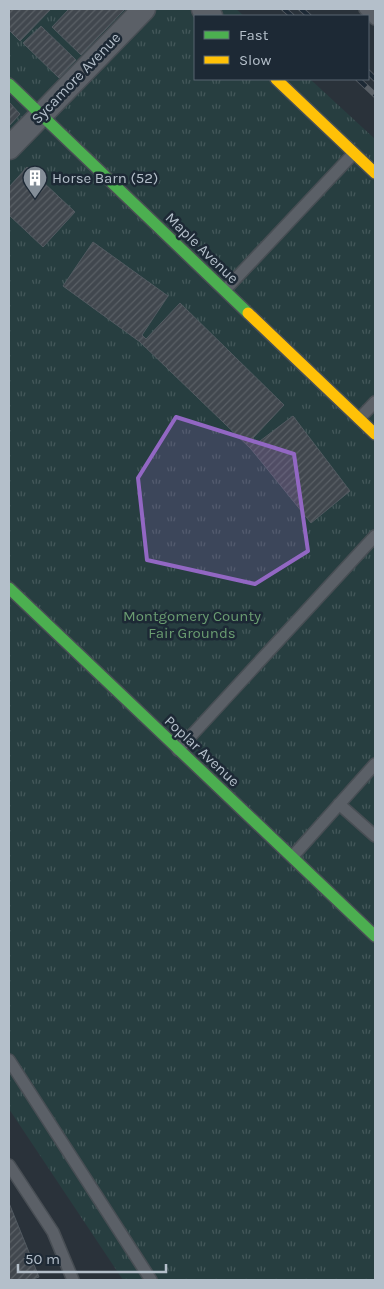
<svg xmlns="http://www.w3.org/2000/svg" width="384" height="1289" font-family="Karla,sans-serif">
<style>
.park{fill:url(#park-tufts)}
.building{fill:url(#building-hatch);stroke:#525a61}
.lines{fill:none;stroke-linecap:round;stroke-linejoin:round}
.lane-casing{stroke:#484e54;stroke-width:14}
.street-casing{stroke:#484e54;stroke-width:25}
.fast-casing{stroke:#484e54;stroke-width:14}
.slow-casing{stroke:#484e54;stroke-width:14}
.lane{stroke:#5b6067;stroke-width:11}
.street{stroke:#5b6067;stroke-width:22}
.fast{stroke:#4caf50;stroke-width:11}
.slow{stroke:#ffc107;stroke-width:11}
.rail-casing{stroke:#595f66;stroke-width:5.5}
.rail{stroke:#1d2935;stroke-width:4;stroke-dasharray:11;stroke-linecap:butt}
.marked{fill:#9267c3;fill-opacity:0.2;stroke:#9267c3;stroke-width:4;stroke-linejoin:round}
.labels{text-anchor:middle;stroke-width:5;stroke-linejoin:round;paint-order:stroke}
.street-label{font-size:15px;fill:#b4bfca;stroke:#1d2935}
.poi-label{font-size:15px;fill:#b4bfca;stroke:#1d2935;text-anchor:start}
.park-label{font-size:15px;fill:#6a9c71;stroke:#1d2935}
</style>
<defs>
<pattern id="park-tufts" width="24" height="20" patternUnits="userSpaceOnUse" patternTransform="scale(1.25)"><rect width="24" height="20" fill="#273e40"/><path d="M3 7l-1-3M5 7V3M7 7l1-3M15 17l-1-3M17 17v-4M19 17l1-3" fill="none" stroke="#44585a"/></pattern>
<pattern id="building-hatch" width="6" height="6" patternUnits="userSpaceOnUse" patternTransform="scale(1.25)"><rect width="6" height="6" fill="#41474e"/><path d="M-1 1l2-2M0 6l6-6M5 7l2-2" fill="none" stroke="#5a6066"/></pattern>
</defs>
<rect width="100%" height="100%" fill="#2a323a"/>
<!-- park -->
<path class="park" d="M 9,9 L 236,9 L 244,16 L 195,16 L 195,79 L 310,79 L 375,139 L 375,1280 L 123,1280 L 9,1109 Z"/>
<!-- building -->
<g class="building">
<path d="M 9,9 L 51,9 L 20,41 L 9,30 Z"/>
<path d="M 69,9 L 125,9 L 81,55 L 52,27 Z"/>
<path d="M 41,26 L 76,60 L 59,78 L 23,43 Z"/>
<path d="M 9,102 L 20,114 L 9,126 Z"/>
<path d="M 27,167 L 75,212 L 43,247 L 9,215 L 9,187 Z"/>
<path d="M 93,242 L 168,296 L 142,335 L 146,339 L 180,303 L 284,405 L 253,438 L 256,444 L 293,416 L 350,491 L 311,523 L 251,449 L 140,342 L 63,286 Z"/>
<path d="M 9,1203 L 39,1277 L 30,1280 L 9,1280 Z"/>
</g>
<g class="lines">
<defs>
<g id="lane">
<path d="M 365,9 L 375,19"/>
<path d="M 225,290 L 354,153"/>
<path d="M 359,419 L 375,402"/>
<path d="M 178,750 L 375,536"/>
<path d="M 339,804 L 375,836"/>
<path d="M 293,856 L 375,764"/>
<path d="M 9,1060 L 151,1280"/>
<path d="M 9,1165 L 53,1232 L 73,1280"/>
</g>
<g id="street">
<path d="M 203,9 L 211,16"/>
<path d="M 9,148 L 144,9"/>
</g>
<g id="fast">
<path d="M 9,84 L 248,313"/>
<path d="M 9,588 L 375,936"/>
</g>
<g id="slow">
<path d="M 276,79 L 375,173"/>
<path d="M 248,313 L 375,434"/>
</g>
</defs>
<!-- lane casing -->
<use href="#lane" class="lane-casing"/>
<!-- street casing -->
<use href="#street" class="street-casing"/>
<!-- fast casing -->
<use href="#fast" class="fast-casing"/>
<!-- slow casing -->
<use href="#slow" class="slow-casing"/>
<!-- lane -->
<use href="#lane" class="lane"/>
<!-- street -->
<use href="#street" class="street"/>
<!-- fast -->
<use href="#fast" class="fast"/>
<!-- slow -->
<use href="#slow" class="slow"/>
<defs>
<g id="rail">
<path d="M 284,9 L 292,16"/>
<path d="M 301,9 L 309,16"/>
<path d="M 368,72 L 375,79"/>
<path d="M 358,79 L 375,95"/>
</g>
</defs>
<!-- rail casing -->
<use href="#rail" class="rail-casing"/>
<!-- rail -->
<use href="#rail" class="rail"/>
</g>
<!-- marked area -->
<path class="marked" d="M 176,417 L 294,454 L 308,551 L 255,584 L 147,560 L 138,478 Z"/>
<!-- icons -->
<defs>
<symbol id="building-pin" viewBox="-11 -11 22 30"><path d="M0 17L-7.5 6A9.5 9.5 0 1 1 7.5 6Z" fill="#848e98" stroke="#1d2935"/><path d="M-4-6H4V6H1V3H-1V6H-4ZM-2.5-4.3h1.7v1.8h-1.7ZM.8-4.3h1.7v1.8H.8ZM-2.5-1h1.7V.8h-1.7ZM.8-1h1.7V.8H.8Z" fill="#fff"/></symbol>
</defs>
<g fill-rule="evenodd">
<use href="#building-pin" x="21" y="164" width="28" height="38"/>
</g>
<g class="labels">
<!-- street labels -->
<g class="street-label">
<text transform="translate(76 78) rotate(-46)" y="5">Sycamore Avenue</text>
<text transform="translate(202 248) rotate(44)" y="5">Maple Avenue</text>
<text transform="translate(202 751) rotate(43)" y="5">Poplar Avenue</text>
</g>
<!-- poi labels -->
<g class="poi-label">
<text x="52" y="183">Horse Barn (52)</text>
</g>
<!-- park labels -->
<g class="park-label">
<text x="192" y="621">Montgomery County<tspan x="192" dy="17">Fair Grounds</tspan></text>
</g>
</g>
<!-- border -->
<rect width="384" height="1289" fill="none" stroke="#b4bfca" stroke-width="20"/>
<!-- legend -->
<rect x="194" y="15" width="175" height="65" fill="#1d2935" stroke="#596571"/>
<rect x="204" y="31" width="25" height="8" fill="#4caf50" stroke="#596571"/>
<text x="239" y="40" font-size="15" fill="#b4bfca">Fast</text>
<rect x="204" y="56" width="25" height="8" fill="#ffc107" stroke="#596571"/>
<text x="239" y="65" font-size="15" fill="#b4bfca">Slow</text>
<!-- scale -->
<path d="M18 1264v8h148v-8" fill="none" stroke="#b4bfca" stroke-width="2.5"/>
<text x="25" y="1264" font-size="15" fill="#b4bfca" stroke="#1d2935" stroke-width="4" paint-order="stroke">50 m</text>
</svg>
